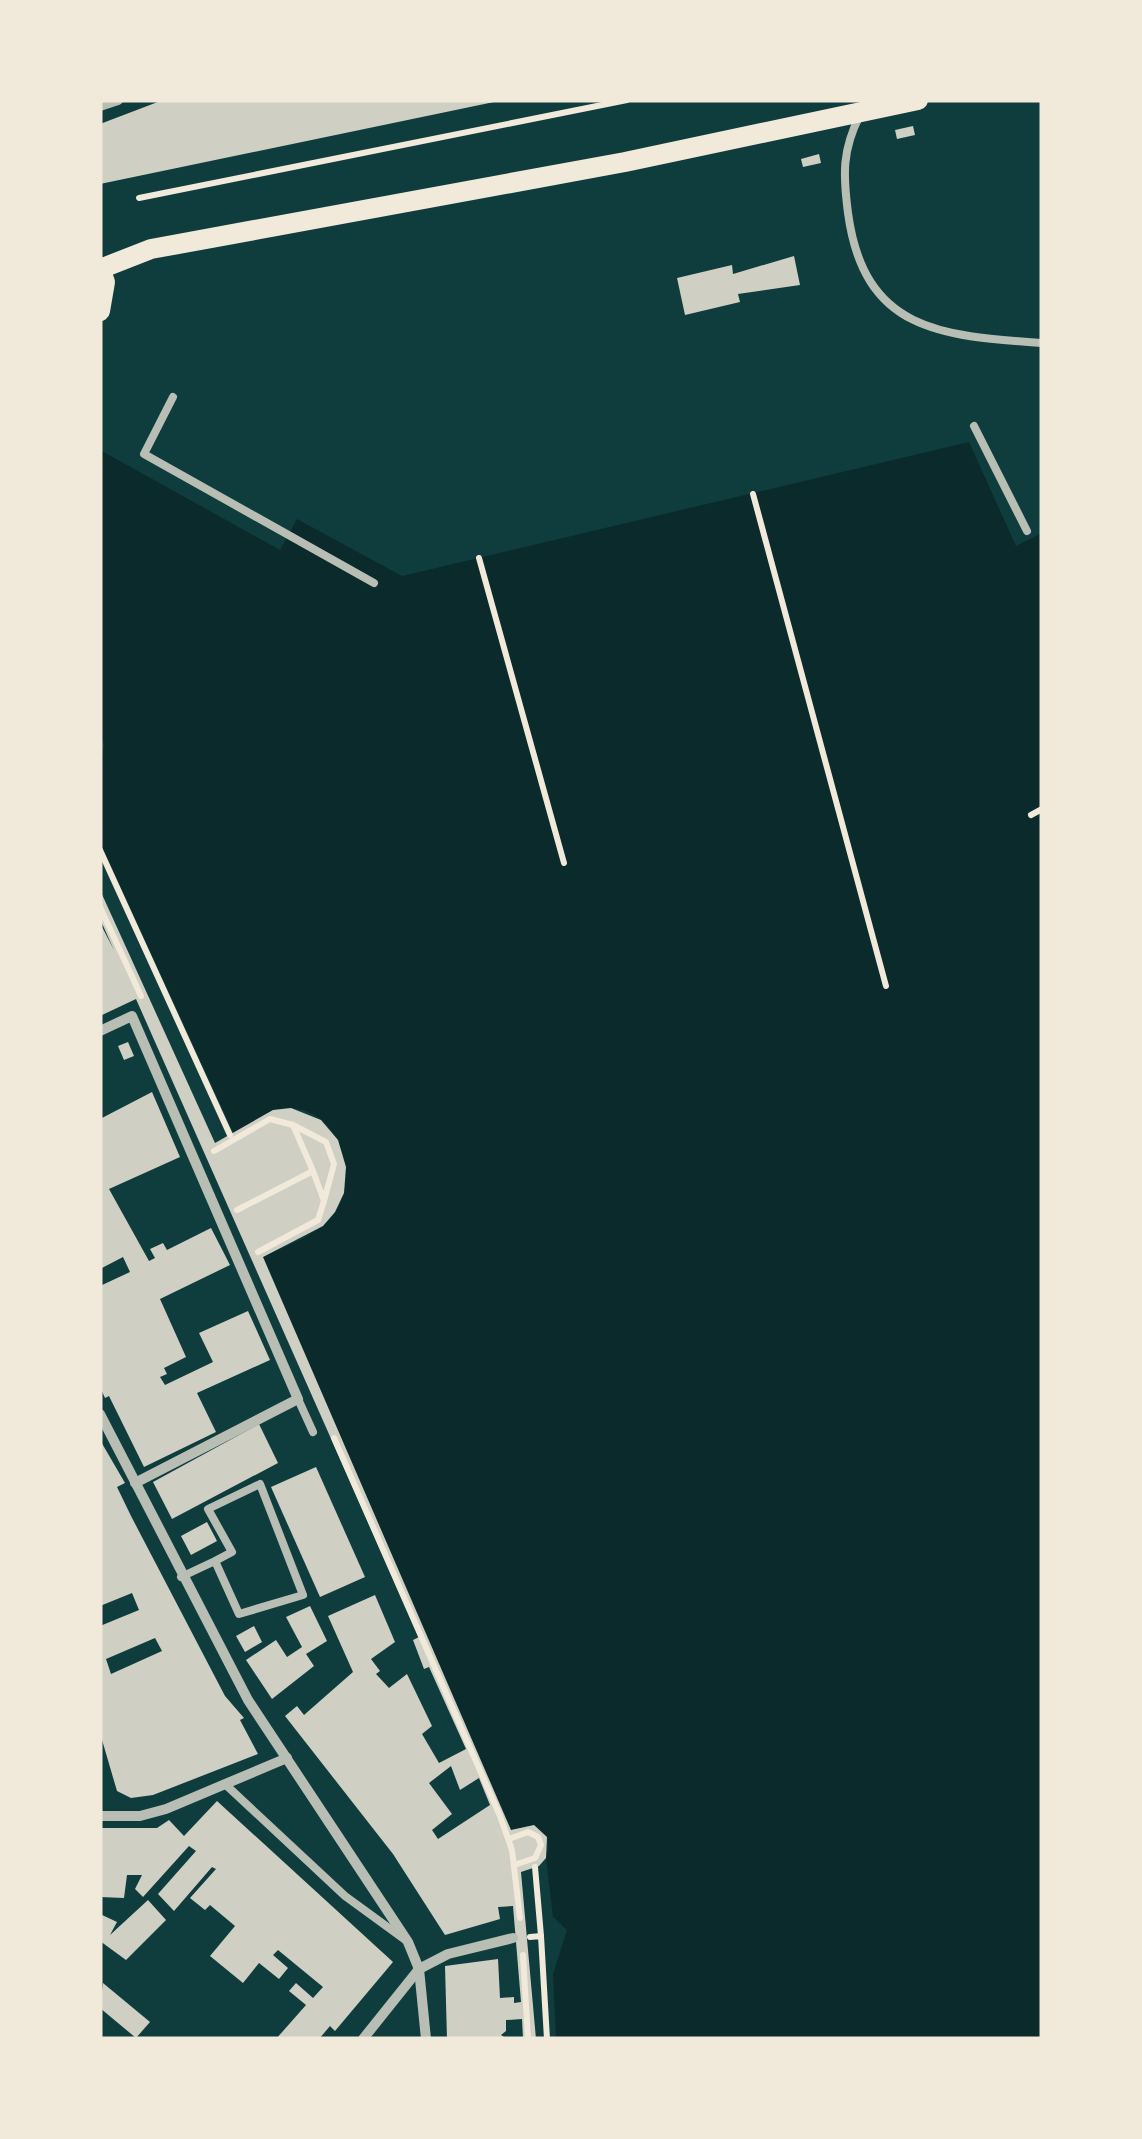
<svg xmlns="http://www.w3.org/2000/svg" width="1142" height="2139" font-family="'Source Sans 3',sans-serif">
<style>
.water{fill:#0a2a2b}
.pier{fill:#0f3d3e}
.building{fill:#cfcfc3;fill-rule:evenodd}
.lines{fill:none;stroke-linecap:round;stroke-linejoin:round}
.path{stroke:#f1e9da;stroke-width:6}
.service{stroke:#b8beb3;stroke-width:8}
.minor{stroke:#b8beb3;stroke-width:10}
.secondary{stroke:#f1e9da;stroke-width:20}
</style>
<rect width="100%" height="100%" fill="#0f3d3e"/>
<!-- water -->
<path class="water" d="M 969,442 L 1016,546 L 1042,533 L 1042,2039 L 536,2039 L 521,1872 C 540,1866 552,1859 547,1837 L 534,1825 L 511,1830 L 263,1257 C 286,1245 322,1234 336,1211 C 359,1174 339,1110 290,1108 C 270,1107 250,1123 234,1134 L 100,890 L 100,772 L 104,745 L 100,733 L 100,450 L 280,550 L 297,519 L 402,576 Z"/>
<!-- pier -->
<g class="pier">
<path d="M 100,842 L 234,1134 L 215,1143 L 100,890 Z"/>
<path d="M 546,1858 L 553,1917 L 567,1930 L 553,1974 L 556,2039 L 536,2039 L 521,1872 L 539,1866 Z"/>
</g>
<!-- building -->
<g class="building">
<path d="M 163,100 L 494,100 L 494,102 L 100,184 L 100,124 Z"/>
<path d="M 913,126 L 915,135 L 897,139 L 895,130 Z"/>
<path d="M 819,154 L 821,163 L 803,167 L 801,159 Z"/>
<path d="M 794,256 L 800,285 L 738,294 L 740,302 L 685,315 L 677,278 L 732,265 L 733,274 Z"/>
<path d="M 100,890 L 215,1143 L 273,1110 L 291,1108 L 321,1120 L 338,1140 L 346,1167 L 344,1193 L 335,1212 L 323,1226 L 263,1257 L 511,1830 L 534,1825 L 547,1837 L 546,1858 L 539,1866 L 521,1872 L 536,2039 L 523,2039 L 522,2019 L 506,2020 L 506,2031 L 501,2035 L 507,2039 L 447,2039 L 445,1966 L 498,1959 L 500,1998 L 514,1997 L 514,2003 L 521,2002 L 513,1906 L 498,1907 L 500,1919 L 445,1935 L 393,1854 L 285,1716 L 297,1706 L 304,1715 L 353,1672 L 328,1616 L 375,1595 L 395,1642 L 371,1659 L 380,1671 L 376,1674 L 389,1688 L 407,1674 L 432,1726 L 422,1734 L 439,1763 L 466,1749 L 429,1667 L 424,1669 L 413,1640 L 419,1637 L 136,999 L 100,1016 L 100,923 L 114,950 L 100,919 ZM 451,1766 L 460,1790 L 479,1778 L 490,1805 L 438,1839 L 432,1830 L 452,1814 L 429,1783 Z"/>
<path d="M 128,1042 L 134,1056 L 124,1060 L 118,1046 Z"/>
<path d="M 152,1092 L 180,1157 L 109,1189 L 149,1261 L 155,1258 L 150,1249 L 163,1243 L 167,1250 L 211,1228 L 230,1265 L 160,1299 L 186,1357 L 164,1368 L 167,1374 L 160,1377 L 165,1385 L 213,1362 L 199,1333 L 248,1311 L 270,1360 L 197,1393 L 216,1432 L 144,1467 L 109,1396 L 105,1398 L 100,1387 L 100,1286 L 130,1272 L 123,1257 L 100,1269 L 100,1119 Z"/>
<path d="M 259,1424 L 278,1463 L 172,1519 L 153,1482 Z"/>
<path d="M 100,1440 L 125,1483 L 117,1487 L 131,1516 L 225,1696 L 244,1718 L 240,1720 L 258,1754 L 153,1795 L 131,1798 L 117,1791 L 100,1733 L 100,1626 L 139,1610 L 132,1593 L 100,1606 ZM 155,1638 L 162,1651 L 111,1674 L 106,1659 Z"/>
<path d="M 316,1467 L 365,1577 L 320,1597 L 271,1487 Z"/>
<path d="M 207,1522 L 217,1541 L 191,1555 L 181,1536 Z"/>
<path d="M 310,1606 L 327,1641 L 306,1654 L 314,1666 L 272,1699 L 246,1660 L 276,1640 L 287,1657 L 302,1647 L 286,1617 Z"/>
<path d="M 254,1626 L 262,1642 L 245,1652 L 236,1636 Z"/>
<path d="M 217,1801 L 393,1962 L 335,2031 L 330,2026 L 319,2039 L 276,2039 L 306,2005 L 289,1991 L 296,1983 L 313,1998 L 323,1987 L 278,1950 L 273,1955 L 288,1968 L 279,1979 L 259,1963 L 243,1983 L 210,1956 L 235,1926 L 210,1905 L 205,1910 L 190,1898 L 216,1869 L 212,1867 L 174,1911 L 158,1894 L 196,1851 L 189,1846 L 143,1897 L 135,1889 L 142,1875 L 127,1875 L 124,1898 L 100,1897 L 100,1828 L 157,1828 L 169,1820 L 184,1836 Z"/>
<path d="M 148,1900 L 166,1920 L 126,1960 L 100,1941 L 100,1914 L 117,1922 L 110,1935 Z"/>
<path d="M 103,1983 L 150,2022 L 136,2038 L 100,2008 Z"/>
</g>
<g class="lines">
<!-- path -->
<g class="path">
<path d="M 139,198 L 627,100"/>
<path d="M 753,494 L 886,986"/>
<path d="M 479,558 L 564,863"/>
<path d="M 1031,815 L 1042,809"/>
<path d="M 100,850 L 230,1135"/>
<path d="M 100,907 L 141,996"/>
<path d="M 214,1151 L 270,1119 L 293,1125"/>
<path d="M 237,1210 L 313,1171 L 293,1125 L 326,1142 L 334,1164 L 324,1201 L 313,1171"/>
<path d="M 258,1252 L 318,1220 L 324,1201"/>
<path d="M 334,1438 L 500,1816 L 512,1850 L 520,1918"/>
<path d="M 509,1839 L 528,1832 L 538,1837 L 541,1845 L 535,1858 L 514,1865"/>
<path d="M 535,1867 L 541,1936"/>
<path d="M 530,1937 L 541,1936 L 547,2039"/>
<path d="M 523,1955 L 528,2039"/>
</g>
<!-- service -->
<g class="service">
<path d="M 860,115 C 842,150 843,175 848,213 C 864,331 940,336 1042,343"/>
<path d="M 173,397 L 144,454 L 374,583"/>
<path d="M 974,426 L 1027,531"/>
<path d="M 298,1399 L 313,1432"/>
<path d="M 181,1577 L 215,1561 L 239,1614 L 303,1595 L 260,1484 L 208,1509 L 232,1552 L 215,1561"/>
<path d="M 226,1785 L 345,1896 L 404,1939"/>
</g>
<!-- minor -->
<g class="minor">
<path d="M 100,106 L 118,100"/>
<path d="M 100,1031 L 132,1016 L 298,1399 L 135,1483"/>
<path d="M 100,1414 L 248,1700 L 408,1942 L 419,1969 L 426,2039"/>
<path d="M 100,1816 L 140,1816 L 166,1809 L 287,1758"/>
<path d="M 363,2039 L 419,1969 L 448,1954 L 513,1938"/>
</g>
<!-- secondary -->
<g class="secondary">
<path d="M 100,268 L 105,282 L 100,311"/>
<path d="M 100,269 L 151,249 L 625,162 L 918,100"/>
</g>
</g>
<!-- border -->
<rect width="1142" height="2139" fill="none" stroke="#f1e9da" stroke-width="205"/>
</svg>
